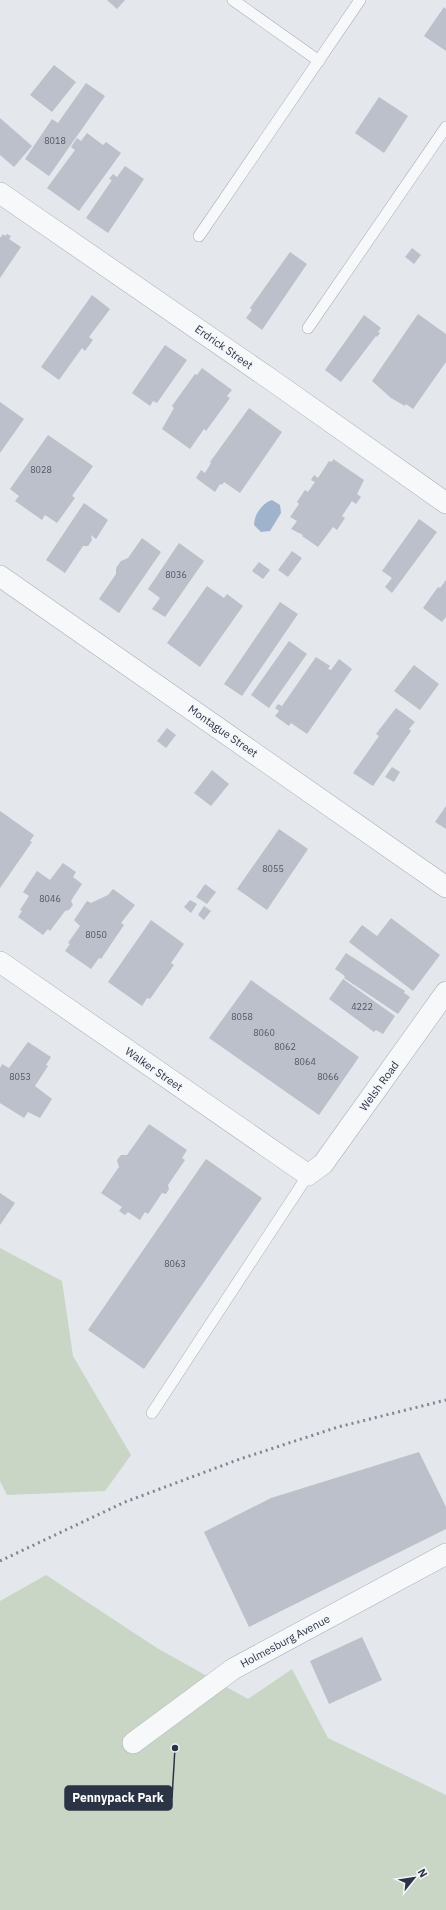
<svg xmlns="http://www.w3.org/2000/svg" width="446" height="1910" font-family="'IBM Plex Sans',sans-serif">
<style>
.green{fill:#c9d6c5}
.water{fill:#9fb4cc}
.building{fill:#bbc0ca}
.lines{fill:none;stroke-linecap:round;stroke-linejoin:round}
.service-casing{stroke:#a9aeb7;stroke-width:12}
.minor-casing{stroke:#a9aeb7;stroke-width:22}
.service{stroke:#f7f8fa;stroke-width:11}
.minor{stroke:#f7f8fa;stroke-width:21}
.rail{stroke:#7d8696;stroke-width:3;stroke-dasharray:2 4;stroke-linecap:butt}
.labels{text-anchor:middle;stroke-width:3;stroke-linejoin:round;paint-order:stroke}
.number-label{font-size:9px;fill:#4f5766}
.street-label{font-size:11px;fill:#2b3445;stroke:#f4f6f9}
.leader{fill:none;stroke:#2b3445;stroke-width:1.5}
.callout-dot{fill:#2b3445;stroke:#f4f6f9;stroke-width:1.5}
.callout{fill:#2b3445;stroke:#2b3445;stroke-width:1.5}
.callout-label{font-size:12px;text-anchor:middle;font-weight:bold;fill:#fff}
</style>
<rect width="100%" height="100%" fill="#e4e7ec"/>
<!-- green -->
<g class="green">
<path d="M 0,1248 L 62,1281 L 73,1356 L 131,1455 L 105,1491 L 7,1495 L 0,1481 Z"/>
<path d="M 46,1575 L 157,1648 L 248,1699 L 292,1669 L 328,1738 L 446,1795 L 446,1910 L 0,1910 L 0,1601 Z"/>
</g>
<!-- water -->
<path class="water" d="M 272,500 L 280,505 L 281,513 L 270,531 L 261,532 L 254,525 C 254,515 262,503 272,500 Z"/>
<!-- building -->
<g class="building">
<path d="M 107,0 L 125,0 L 117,9 Z"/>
<path d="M 444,7 L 446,9 L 446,51 L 424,36 Z"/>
<path d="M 54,65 L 76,82 L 52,112 L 30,95 Z"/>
<path d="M 86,83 L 105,96 L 49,176 L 25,159 L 52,119 L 58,123 Z"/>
<path d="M 379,97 L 408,116 L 384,153 L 355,133 Z"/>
<path d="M 0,118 L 32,146 L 14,167 L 0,155 Z"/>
<path d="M 87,133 L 103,145 L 106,142 L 121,153 L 79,211 L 47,188 L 75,150 L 71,147 L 77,138 L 81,141 Z"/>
<path d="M 125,166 L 144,179 L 108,233 L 86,218 L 112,180 L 109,179 L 113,174 L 117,177 Z"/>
<path d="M 3,234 L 5,236 L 7,234 L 11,236 L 9,239 L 21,247 L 0,278 L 0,238 Z"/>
<path d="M 412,248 L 421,255 L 414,264 L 405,257 Z"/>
<path d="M 290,252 L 307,264 L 262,330 L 246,318 L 252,310 L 250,308 Z"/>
<path d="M 92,295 L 110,309 L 89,337 L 93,340 L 85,351 L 82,348 L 59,380 L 41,367 Z"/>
<path d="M 418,314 L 446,334 L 446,362 L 413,409 L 406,404 L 405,406 L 391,398 L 372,381 Z"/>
<path d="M 364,315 L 381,328 L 378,332 L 380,333 L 377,337 L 376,336 L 341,382 L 325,370 Z"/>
<path d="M 165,345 L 187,360 L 157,403 L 153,401 L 150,406 L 132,393 Z"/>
<path d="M 202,368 L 232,390 L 227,396 L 230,398 L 206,431 L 204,429 L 190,449 L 162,429 L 174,408 L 172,406 L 195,374 L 197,375 Z"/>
<path d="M 0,402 L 24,419 L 0,453 Z"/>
<path d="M 249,408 L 282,432 L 240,493 L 224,482 L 222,485 L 220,484 L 215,492 L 196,478 L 201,470 L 205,473 L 211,463 L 210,462 Z"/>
<path d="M 48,435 L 93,466 L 72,496 L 75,498 L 57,523 L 45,515 L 42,520 L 15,501 L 19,496 L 10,489 Z"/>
<path d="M 333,459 L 364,480 L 357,494 L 361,497 L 356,504 L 352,501 L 342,516 L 345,518 L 337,530 L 333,527 L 318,547 L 302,536 L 303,535 L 291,529 L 297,521 L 290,517 L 299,504 L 297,502 L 305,490 L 308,492 L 315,482 L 311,480 L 314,475 L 318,478 L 329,461 L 332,462 Z"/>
<path d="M 84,503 L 108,520 L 96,539 L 91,535 L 92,540 L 88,546 L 83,546 L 65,573 L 46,560 Z"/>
<path d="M 419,519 L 437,532 L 392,593 L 385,587 L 392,578 L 382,571 Z"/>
<path d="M 142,538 L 161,552 L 119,613 L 99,599 L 116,574 L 116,568 L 121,561 L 128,558 Z"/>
<path d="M 179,543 L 204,561 L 165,617 L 152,609 L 160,598 L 148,589 Z"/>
<path d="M 292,551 L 302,558 L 288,577 L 278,570 Z"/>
<path d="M 259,562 L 270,570 L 263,579 L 252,571 Z"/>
<path d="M 446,580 L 446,617 L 442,622 L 423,608 L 438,587 L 440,588 Z"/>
<path d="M 207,586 L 224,598 L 227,594 L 243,606 L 200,667 L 167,643 Z"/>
<path d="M 280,602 L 298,614 L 242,696 L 224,684 Z"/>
<path d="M 289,641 L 307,654 L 269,708 L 251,695 Z"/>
<path d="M 316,657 L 330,666 L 328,669 L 331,670 L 339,659 L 352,669 L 307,734 L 291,723 L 289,726 L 275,716 L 279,711 L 275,708 L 278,704 L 282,706 Z"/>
<path d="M 414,665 L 439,684 L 420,710 L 394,691 Z"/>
<path d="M 396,708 L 415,722 L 409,729 L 411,731 L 373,786 L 353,773 L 379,736 L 376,734 Z"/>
<path d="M 167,728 L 176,735 L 166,748 L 157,741 Z"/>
<path d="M 392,767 L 400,772 L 394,782 L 385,777 Z"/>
<path d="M 212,770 L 229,784 L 211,806 L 194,793 Z"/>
<path d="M 446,806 L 446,829 L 435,822 Z"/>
<path d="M 0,811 L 34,835 L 30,841 L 32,842 L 0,888 Z"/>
<path d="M 279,829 L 308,849 L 267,910 L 237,889 Z"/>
<path d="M 63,863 L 76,872 L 73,877 L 82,884 L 74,896 L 71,901 L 73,905 L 69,910 L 65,911 L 50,931 L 48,929 L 43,935 L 18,917 L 22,911 L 20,910 L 29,896 L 23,892 L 37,871 L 50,880 Z"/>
<path d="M 205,884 L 216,892 L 207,904 L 196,897 Z"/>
<path d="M 113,889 L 135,905 L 121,923 L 124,925 L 101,959 L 99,958 L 91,969 L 65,951 L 70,944 L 68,943 L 80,926 L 74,920 L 87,901 L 91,903 L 108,895 Z"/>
<path d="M 190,900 L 197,904 L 191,913 L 184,907 Z"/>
<path d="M 204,906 L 211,911 L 204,920 L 198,915 Z"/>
<path d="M 391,918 L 440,955 L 413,991 L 349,942 L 362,925 L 377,936 Z"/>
<path d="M 151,920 L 184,944 L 171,963 L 174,965 L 150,999 L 147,998 L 142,1006 L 108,982 Z"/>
<path d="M 346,953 L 405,991 L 404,993 L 410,997 L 398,1014 L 344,978 L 345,976 L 335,969 Z"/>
<path d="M 343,979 L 395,1016 L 383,1034 L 376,1030 L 374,1032 L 329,999 Z"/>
<path d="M 251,980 L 359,1057 L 319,1115 L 209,1038 Z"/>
<path d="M 28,1042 L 51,1057 L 46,1065 L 48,1066 L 35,1086 L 52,1099 L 40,1118 L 28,1112 L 24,1118 L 0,1103 L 0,1068 L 2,1064 L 9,1068 Z"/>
<path d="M 149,1124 L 187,1150 L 182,1158 L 185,1160 L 168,1185 L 169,1189 L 166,1194 L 162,1193 L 148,1214 L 145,1212 L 140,1220 L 128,1212 L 125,1215 L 119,1211 L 122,1207 L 101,1193 L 119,1167 L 117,1160 L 121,1155 L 127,1155 Z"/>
<path d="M 206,1159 L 262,1198 L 144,1369 L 88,1330 Z"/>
<path d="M 0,1193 L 15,1203 L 0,1225 Z"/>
<path d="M 419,1452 L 446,1507 L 446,1529 L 249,1627 L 204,1532 L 271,1498 Z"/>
<path d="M 362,1637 L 382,1680 L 329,1704 L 310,1661 Z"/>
</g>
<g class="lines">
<defs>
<g id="service">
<path d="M 233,0 L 319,61"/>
<path d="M 199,236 L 360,0"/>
<path d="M 308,328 L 446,127"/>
<path d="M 152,1413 L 308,1175"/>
</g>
<g id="minor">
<path d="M 0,193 L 273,381 L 446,503"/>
<path d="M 0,576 L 446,887"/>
<path d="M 0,962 L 308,1175 L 323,1164 L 446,992"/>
<path d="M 133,1743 L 233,1669 L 446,1554"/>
</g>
</defs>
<!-- service casing -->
<use href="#service" class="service-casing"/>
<!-- minor casing -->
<use href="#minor" class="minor-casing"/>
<!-- service -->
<use href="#service" class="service"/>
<!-- minor -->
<use href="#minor" class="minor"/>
<!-- rail -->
<path class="rail" d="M 0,1561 L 125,1502 L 240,1459 L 338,1427 L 446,1400"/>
</g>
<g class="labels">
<!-- number labels -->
<g class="number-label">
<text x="55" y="144">8018</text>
<text x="41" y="473">8028</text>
<text x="176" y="578">8036</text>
<text x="273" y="872">8055</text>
<text x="50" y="902">8046</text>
<text x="96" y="938">8050</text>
<text x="362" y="1010">4222</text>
<text x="242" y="1020">8058</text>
<text x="264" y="1036">8060</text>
<text x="285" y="1050">8062</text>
<text x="305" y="1065">8064</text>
<text x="20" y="1080">8053</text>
<text x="328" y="1080">8066</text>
<text x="175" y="1267">8063</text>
</g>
<!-- street labels -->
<g class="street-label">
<text transform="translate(224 347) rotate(35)" y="4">Erdrick Street</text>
<text transform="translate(223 731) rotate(35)" y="4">Montague Street</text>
<text transform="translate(154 1069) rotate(35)" y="4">Walker Street</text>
<text transform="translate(379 1086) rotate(-54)" y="4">Welsh Road</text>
<text transform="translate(285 1641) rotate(-28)" y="4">Holmesburg Avenue</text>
</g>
</g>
<!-- callouts -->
<path class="leader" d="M175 1748L172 1798"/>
<circle class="callout-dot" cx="175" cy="1748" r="4"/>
<rect class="callout" x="65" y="1786" width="107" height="24" rx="4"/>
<g class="callout-label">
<text x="118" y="1802">Pennypack Park</text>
</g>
<!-- north arrow -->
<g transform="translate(414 1878) rotate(60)" stroke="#f4f6f9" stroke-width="3" paint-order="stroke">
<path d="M0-3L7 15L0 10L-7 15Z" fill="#2b3445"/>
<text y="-6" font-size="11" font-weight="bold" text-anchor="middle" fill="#2b3445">N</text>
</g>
</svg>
